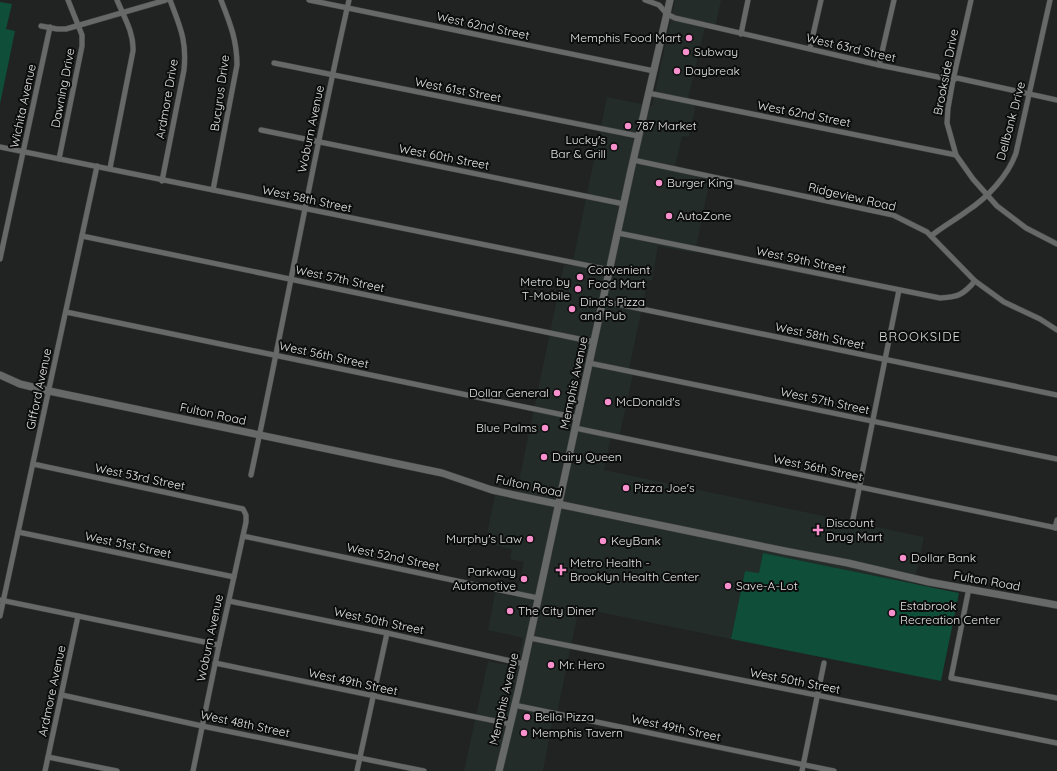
<svg xmlns="http://www.w3.org/2000/svg" width="1057" height="771" font-family="Quicksand,sans-serif">
<style>
.built{fill:#232c28}
.green{fill:#0f4e38}
.lines{fill:none;stroke-linecap:round;stroke-linejoin:round}
.street-casing{stroke:#3e403f;stroke-width:6}
.secondary-casing{stroke:#3e403f;stroke-width:8}
.street{stroke:#666968;stroke-width:5}
.secondary{stroke:#666968;stroke-width:7}
.poi-dot{fill:#f790cd;stroke:#0b0c0b;stroke-width:1.5}
.labels{text-anchor:middle;stroke-width:4;stroke-linejoin:round;paint-order:stroke}
.street-label{font-size:12px;fill:#e4e6e5;stroke:#0b0c0b}
.poi-label{font-size:12px;fill:#e4e6e5;stroke:#0b0c0b;text-anchor:start}
.neighbourhood-label{font-size:13px;letter-spacing:1px;fill:#d7dbd9;stroke:#0b0c0b}
</style>
<rect width="100%" height="100%" fill="#202322"/>
<!-- built -->
<path class="built" d="M 675,0 L 721,0 L 715,29 L 705,27 L 687,103 L 696,104 L 689,137 L 682,136 L 674,171 L 710,179 L 695,253 L 658,246 L 652,280 L 648,280 L 629,369 L 634,370 L 619,438 L 611,437 L 604,470 L 924,537 L 914,584 L 763,553 L 759,573 L 745,571 L 731,639 L 579,608 L 556,718 L 553,718 L 543,771 L 464,771 L 488,661 L 516,667 L 523,638 L 488,630 L 495,593 L 516,597 L 524,562 L 510,559 L 512,549 L 485,543 L 495,495 L 515,500 L 564,265 L 572,266 L 607,97 L 652,106 Z"/>
<!-- green -->
<g class="green">
<path d="M 0,2 L 12,4 L 6,29 L 15,31 L 0,104 Z"/>
<path d="M 763,553 L 959,593 L 941,681 L 731,639 L 745,571 L 759,573 Z"/>
</g>
<g class="lines">
<defs>
<g id="street">
<path d="M 309,0 L 654,71"/>
<path d="M 645,0 L 659,5 L 667,14 L 675,18 L 879,65 L 953,80 L 957,78 L 1057,100"/>
<path d="M 971,0 L 953,80 L 948,108 L 947,123 L 956,155 L 973,179 L 997,206 L 1026,228 L 1057,244"/>
<path d="M 41,26 L 57,29 L 66,29 L 166,0"/>
<path d="M 741,34 L 748,0"/>
<path d="M 810,48 L 821,0"/>
<path d="M 274,63 L 638,136"/>
<path d="M 879,65 L 894,0"/>
<path d="M 648,93 L 956,155"/>
<path d="M 261,130 L 624,204"/>
<path d="M 0,147 L 610,270"/>
<path d="M 59,159 L 82,46 L 82,35 L 68,0"/>
<path d="M 633,160 L 893,215 L 927,232 L 975,281 L 1004,302 L 1040,319 L 1057,330"/>
<path d="M 110,168 L 133,51 C 134,33 124,17 117,0"/>
<path d="M 162,181 L 184,70 C 187,40 180,27 170,0"/>
<path d="M 213,190 L 237,65 C 237,40 230,23 221,0"/>
<path d="M 618,233 L 940,298 C 958,297 963,295 975,281"/>
<path d="M 82,236 L 594,342"/>
<path d="M 931,236 C 942,227 955,220 967,211 C 987,198 1008,176 1016,153 L 1050,0"/>
<path d="M 0,259 L 50,27"/>
<path d="M 603,301 L 1057,395"/>
<path d="M 66,312 L 578,418"/>
<path d="M 589,363 L 1057,459"/>
<path d="M 575,428 L 1057,528"/>
<path d="M 33,464 L 243,509 L 246,515 L 246,522 L 219,645 L 193,771"/>
<path d="M 251,475 C 285,317 313,158 349,0"/>
<path d="M 853,519 L 899,290"/>
<path d="M 1055,528 L 1057,520"/>
<path d="M 18,532 L 234,577"/>
<path d="M 243,536 L 538,598"/>
<path d="M 969,588 L 951,678 L 1057,698"/>
<path d="M 0,600 L 219,645"/>
<path d="M 229,601 L 387,633 L 524,664"/>
<path d="M 0,616 L 97,166"/>
<path d="M 530,638 L 1057,743"/>
<path d="M 215,663 L 510,724"/>
<path d="M 62,695 L 202,726 L 424,771"/>
<path d="M 514,705 L 834,771"/>
<path d="M 48,757 L 117,771"/>
<path d="M 45,771 L 78,616"/>
<path d="M 357,771 L 387,633"/>
<path d="M 802,771 L 824,663"/>
</g>
<g id="secondary">
<path d="M 0,375 L 20,384 L 49,391 L 442,473 L 492,490 L 519,496 L 785,551 L 848,563 L 929,582 L 1057,605"/>
<path d="M 499,771 L 518,692 L 631,170 L 670,0"/>
</g>
</defs>
<!-- street casing -->
<use href="#street" class="street-casing"/>
<!-- secondary casing -->
<use href="#secondary" class="secondary-casing"/>
<!-- street -->
<use href="#street" class="street"/>
<!-- secondary -->
<use href="#secondary" class="secondary"/>
</g>
<!-- markers -->
<g class="poi-dot">
<circle cx="689" cy="38" r="4"/>
<circle cx="686" cy="52" r="4"/>
<circle cx="677" cy="71" r="4"/>
<circle cx="628" cy="126" r="4"/>
<circle cx="614" cy="147" r="4"/>
<circle cx="659" cy="183" r="4"/>
<circle cx="669" cy="216" r="4"/>
<circle cx="580" cy="277" r="4"/>
<circle cx="578" cy="289" r="4"/>
<circle cx="572" cy="309" r="4"/>
<circle cx="557" cy="393" r="4"/>
<circle cx="608" cy="402" r="4"/>
<circle cx="545" cy="428" r="4"/>
<circle cx="544" cy="457" r="4"/>
<circle cx="626" cy="488" r="4"/>
<path d="M816 524h4v4h4v4h-4v4h-4v-4h-4v-4h4z"/>
<circle cx="530" cy="539" r="4"/>
<circle cx="603" cy="541" r="4"/>
<circle cx="903" cy="558" r="4"/>
<path d="M559 564h4v4h4v4h-4v4h-4v-4h-4v-4h4z"/>
<circle cx="524" cy="579" r="4"/>
<circle cx="728" cy="586" r="4"/>
<circle cx="510" cy="611" r="4"/>
<circle cx="892" cy="613" r="4"/>
<circle cx="551" cy="665" r="4"/>
<circle cx="527" cy="717" r="4"/>
<circle cx="524" cy="733" r="4"/>
</g>
<g class="labels">
<!-- street labels -->
<g class="street-label">
<text transform="translate(483 26) rotate(12)" y="4">West 62nd Street</text>
<text transform="translate(851 48) rotate(13)" y="4">West 63rd Street</text>
<text transform="translate(946 72) rotate(-79)" y="4">Brookside Drive</text>
<text transform="translate(63 88) rotate(-79)" y="4">Dawning Drive</text>
<text transform="translate(458 90) rotate(11)" y="4">West 61st Street</text>
<text transform="translate(220 93) rotate(-82)" y="4">Bucyrus Drive</text>
<text transform="translate(167 99) rotate(-80)" y="4">Ardmore Drive</text>
<text transform="translate(23 106) rotate(-78)" y="4">Wichita Avenue</text>
<text transform="translate(804 114) rotate(11)" y="4">West 62nd Street</text>
<text transform="translate(1011 121) rotate(-75)" y="4">Dellbank Drive</text>
<text transform="translate(311 129) rotate(-78)" y="4">Woburn Avenue</text>
<text transform="translate(444 157) rotate(11)" y="4">West 60th Street</text>
<text transform="translate(852 197) rotate(13)" y="4">Ridgeview Road</text>
<text transform="translate(307 199) rotate(12)" y="4">West 58th Street</text>
<text transform="translate(801 260) rotate(12)" y="4">West 59th Street</text>
<text transform="translate(340 279) rotate(12)" y="4">West 57th Street</text>
<text transform="translate(820 336) rotate(12)" y="4">West 58th Street</text>
<text transform="translate(324 355) rotate(12)" y="4">West 56th Street</text>
<text transform="translate(574 383) rotate(-78)" y="4">Memphis Avenue</text>
<text transform="translate(39 389) rotate(-78)" y="4">Gifford Avenue</text>
<text transform="translate(825 401) rotate(12)" y="4">West 57th Street</text>
<text transform="translate(213 414) rotate(12)" y="4">Fulton Road</text>
<text transform="translate(818 468) rotate(12)" y="4">West 56th Street</text>
<text transform="translate(140 477) rotate(12)" y="4">West 53rd Street</text>
<text transform="translate(529 486) rotate(12)" y="4">Fulton Road</text>
<text transform="translate(128 545) rotate(12)" y="4">West 51st Street</text>
<text transform="translate(393 557) rotate(12)" y="4">West 52nd Street</text>
<text transform="translate(987 581) rotate(10)" y="4">Fulton Road</text>
<text transform="translate(379 621) rotate(12)" y="4">West 50th Street</text>
<text transform="translate(210 638) rotate(-78)" y="4">Woburn Avenue</text>
<text transform="translate(795 681) rotate(11)" y="4">West 50th Street</text>
<text transform="translate(353 682) rotate(12)" y="4">West 49th Street</text>
<text transform="translate(52 691) rotate(-78)" y="4">Ardmore Avenue</text>
<text transform="translate(504 699) rotate(-77)" y="4">Memphis Avenue</text>
<text transform="translate(245 724) rotate(12)" y="4">West 48th Street</text>
<text transform="translate(676 728) rotate(12)" y="4">West 49th Street</text>
</g>
<!-- poi labels -->
<g class="poi-label">
<text x="681" y="42" text-anchor="end">Memphis Food Mart</text>
<text x="694" y="56">Subway</text>
<text x="685" y="75">Daybreak</text>
<text x="636" y="130">787 Market</text>
<text x="606" y="144" text-anchor="end">Lucky's<tspan x="606" dy="14">Bar &amp; Grill</tspan></text>
<text x="667" y="187">Burger King</text>
<text x="677" y="220">AutoZone</text>
<text x="588" y="274">Convenient<tspan x="588" dy="14">Food Mart</tspan></text>
<text x="570" y="286" text-anchor="end">Metro by<tspan x="570" dy="14">T-Mobile</tspan></text>
<text x="580" y="306">Dina's Pizza<tspan x="580" dy="14">and Pub</tspan></text>
<text x="549" y="397" text-anchor="end">Dollar General</text>
<text x="616" y="406">McDonald's</text>
<text x="537" y="432" text-anchor="end">Blue Palms</text>
<text x="552" y="461">Dairy Queen</text>
<text x="634" y="492">Pizza Joe's</text>
<text x="826" y="527">Discount<tspan x="826" dy="14">Drug Mart</tspan></text>
<text x="522" y="543" text-anchor="end">Murphy's Law</text>
<text x="611" y="545">KeyBank</text>
<text x="911" y="562">Dollar Bank</text>
<text x="570" y="567">Metro Health -<tspan x="570" dy="14">Brooklyn Health Center</tspan></text>
<text x="516" y="576" text-anchor="end">Parkway<tspan x="516" dy="14">Automotive</tspan></text>
<text x="736" y="590">Save-A-Lot</text>
<text x="900" y="610">Estabrook<tspan x="900" dy="14">Recreation Center</tspan></text>
<text x="518" y="615">The City Diner</text>
<text x="559" y="669">Mr. Hero</text>
<text x="535" y="721">Bella Pizza</text>
<text x="532" y="737">Memphis Tavern</text>
</g>
<!-- neighbourhood labels -->
<g class="neighbourhood-label">
<text x="920" y="341">BROOKSIDE</text>
</g>
</g>
</svg>
